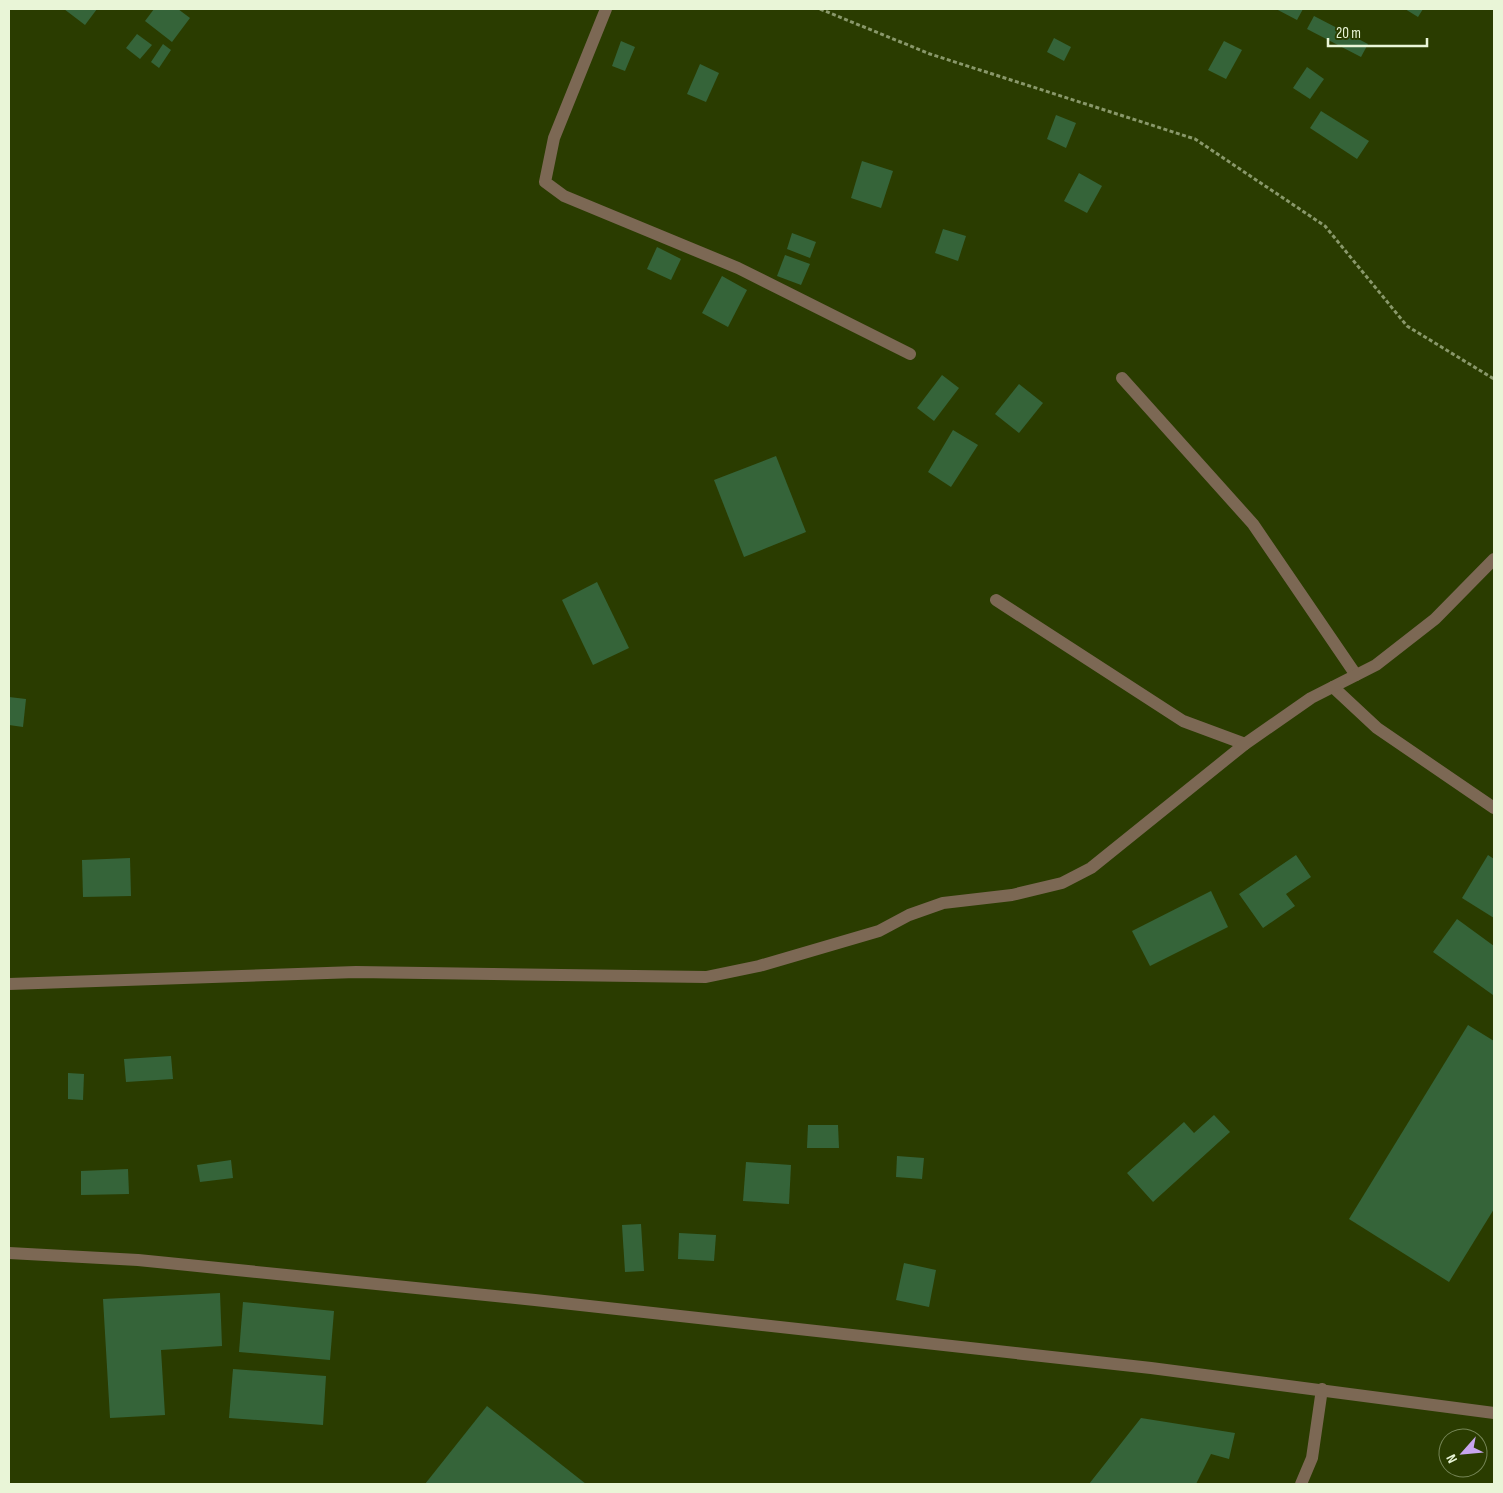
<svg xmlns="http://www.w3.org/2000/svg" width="1503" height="1493" font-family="'Sofia Sans Condensed',sans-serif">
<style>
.building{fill:#356439}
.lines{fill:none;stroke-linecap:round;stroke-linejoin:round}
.path{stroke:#89986a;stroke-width:3;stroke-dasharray:4 2.5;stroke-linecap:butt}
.minor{stroke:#7c6854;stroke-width:12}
.tertiary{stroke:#7c6854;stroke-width:12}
</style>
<rect width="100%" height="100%" fill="#2a3c00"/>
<!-- building -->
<g class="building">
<path d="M 64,9 L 97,9 L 85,25 Z"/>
<path d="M 154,9 L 178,9 L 190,18 L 172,42 L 145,21 Z"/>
<path d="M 1276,9 L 1303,9 L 1297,20 Z"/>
<path d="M 1405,9 L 1423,9 L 1418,17 Z"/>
<path d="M 1314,16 L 1368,44 L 1361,57 L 1307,29 Z"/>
<path d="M 137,34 L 152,45 L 140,59 L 126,48 Z"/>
<path d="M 1054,38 L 1071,47 L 1064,61 L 1047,52 Z"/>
<path d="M 621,41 L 635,47 L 625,71 L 612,66 Z"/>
<path d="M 1224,41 L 1242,50 L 1226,79 L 1208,70 Z"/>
<path d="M 163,44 L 171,50 L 159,68 L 151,62 Z"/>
<path d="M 700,64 L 719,73 L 706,102 L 687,94 Z"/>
<path d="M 1307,67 L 1324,79 L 1310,99 L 1293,88 Z"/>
<path d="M 1321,111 L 1369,141 L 1357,159 L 1310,128 Z"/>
<path d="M 1056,115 L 1076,123 L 1066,148 L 1047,139 Z"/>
<path d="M 862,161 L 893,171 L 881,208 L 851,198 Z"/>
<path d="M 1079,173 L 1102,186 L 1087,213 L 1064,201 Z"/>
<path d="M 943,229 L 966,236 L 958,261 L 935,253 Z"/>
<path d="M 792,233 L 816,242 L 810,258 L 787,249 Z"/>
<path d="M 657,247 L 681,259 L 671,280 L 647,269 Z"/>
<path d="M 785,255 L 810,264 L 801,285 L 777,276 Z"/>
<path d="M 722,276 L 747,290 L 728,327 L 702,313 Z"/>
<path d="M 942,375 L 959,388 L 934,421 L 917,408 Z"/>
<path d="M 1019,384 L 1043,403 L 1019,433 L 995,414 Z"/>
<path d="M 953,430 L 978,445 L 951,487 L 928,472 Z"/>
<path d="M 776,456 L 806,532 L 744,557 L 714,480 Z"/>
<path d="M 597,582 L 629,648 L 593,665 L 562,600 Z"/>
<path d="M 9,697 L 26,699 L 23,727 L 9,725 Z"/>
<path d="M 1296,855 L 1311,877 L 1286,894 L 1295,906 L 1263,928 L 1239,894 Z"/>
<path d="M 1488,855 L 1494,859 L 1494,918 L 1462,898 Z"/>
<path d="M 130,858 L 131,896 L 83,897 L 82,860 Z"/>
<path d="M 1211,891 L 1228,927 L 1150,966 L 1132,931 Z"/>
<path d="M 1457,919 L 1494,946 L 1494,993 L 1493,995 L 1433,952 Z"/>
<path d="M 1468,1025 L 1494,1041 L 1494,1209 L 1449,1282 L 1349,1219 Z"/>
<path d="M 171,1056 L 173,1079 L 126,1082 L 124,1059 Z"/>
<path d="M 68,1073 L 84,1074 L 83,1100 L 68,1099 Z"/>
<path d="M 1214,1115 L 1230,1132 L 1153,1202 L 1127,1173 L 1184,1122 L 1194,1133 Z"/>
<path d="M 808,1125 L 838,1125 L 839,1148 L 807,1148 Z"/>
<path d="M 897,1156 L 924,1158 L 922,1179 L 896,1177 Z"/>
<path d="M 231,1160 L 233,1178 L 200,1182 L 197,1165 Z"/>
<path d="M 746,1162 L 791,1165 L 789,1204 L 743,1201 Z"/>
<path d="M 128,1169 L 129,1194 L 81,1195 L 81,1171 Z"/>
<path d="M 641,1224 L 644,1271 L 625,1272 L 622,1225 Z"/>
<path d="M 679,1233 L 716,1235 L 714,1261 L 678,1259 Z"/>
<path d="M 904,1263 L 936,1270 L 929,1307 L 896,1300 Z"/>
<path d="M 220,1293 L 222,1346 L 161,1350 L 165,1415 L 110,1418 L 103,1299 Z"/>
<path d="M 243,1302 L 334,1311 L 330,1360 L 239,1352 Z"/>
<path d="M 233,1369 L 326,1376 L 323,1425 L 229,1418 Z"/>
<path d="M 487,1406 L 586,1484 L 425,1484 Z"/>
<path d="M 1141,1418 L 1235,1433 L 1229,1459 L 1211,1454 L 1196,1484 L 1089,1484 Z"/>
</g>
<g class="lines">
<!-- path -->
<path class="path" d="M 820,9 L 930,54 L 1195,139 L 1325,226 L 1407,326 L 1494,379"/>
<!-- minor -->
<g class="minor">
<path d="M 606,9 L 554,138 L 545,182 L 564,196 L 738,268 L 910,354"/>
<path d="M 1122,378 L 1253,524 L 1356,675"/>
<path d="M 996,600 L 1183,721 L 1245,744"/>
<path d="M 1333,687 L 1377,728 L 1494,808"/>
<path d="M 9,984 L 356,972 L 706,977 L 759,966 L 879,931 L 909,915 L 943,903 L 1012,895 L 1062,883 L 1091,868 L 1245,744 L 1311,698 L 1376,665 L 1435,619 L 1494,559"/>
<path d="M 1301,1484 L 1312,1458 L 1322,1389"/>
</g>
<!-- tertiary -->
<path class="tertiary" d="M 9,1253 L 138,1260 L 535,1300 L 1151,1368 L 1494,1413"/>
</g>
<!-- border -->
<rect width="1503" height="1493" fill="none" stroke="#e9f5d7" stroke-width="20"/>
<!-- north arrow -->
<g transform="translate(1463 1453) rotate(243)"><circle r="24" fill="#2a3c00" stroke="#768656"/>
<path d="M0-4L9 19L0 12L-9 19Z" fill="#c8a5ef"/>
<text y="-8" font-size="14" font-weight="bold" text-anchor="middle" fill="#e9f5d7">N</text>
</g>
<!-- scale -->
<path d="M1328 38v8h99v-8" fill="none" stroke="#e9f5d7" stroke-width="2.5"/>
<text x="1336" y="38" font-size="15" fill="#e9f5d7" stroke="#2a3c00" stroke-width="4" paint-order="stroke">20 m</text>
</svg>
